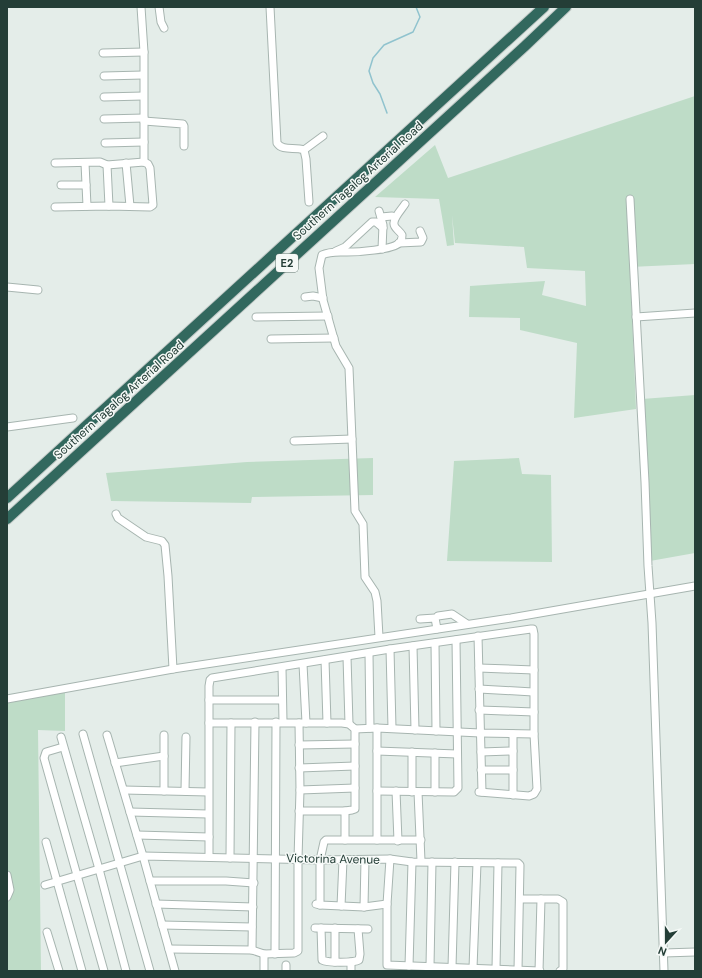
<svg xmlns="http://www.w3.org/2000/svg" width="702" height="978" font-family="'DM Sans',sans-serif">
<style>
.green{fill:#bedcc7}
.lines{fill:none;stroke-linecap:round;stroke-linejoin:round}
.stream{stroke:#90c3ce;stroke-width:1.5}
.minor-casing{stroke:#a7b5b0;stroke-width:9}
.highway-casing{stroke:#c2c9c7;stroke-width:12}
.minor{stroke:#fff;stroke-width:7}
.highway{stroke:#32685e;stroke-width:10}
.labels{text-anchor:middle;stroke-width:3;stroke-linejoin:round;paint-order:stroke}
.shield{fill:#f5f9f7;stroke:#637671;stroke-width:1}
.shield-label{font-size:11px;font-weight:bold;fill:#243e37}
.street-label{font-size:12px;fill:#243e37;stroke:#f5f9f7}
</style>
<rect width="100%" height="100%" fill="#e4ede9"/>
<!-- green -->
<g class="green">
<path d="M 695,96 L 695,264 L 630,267 L 636,409 L 574,418 L 577,343 L 520,330 L 520,318 L 469,317 L 470,286 L 545,281 L 542,295 L 586,306 L 585,271 L 527,268 L 524,247 L 455,243 L 452,215 L 454,245 L 447,246 L 439,199 L 375,197 L 435,145 L 448,178 Z"/>
<path d="M 695,395 L 695,553 L 650,561 L 642,399 Z"/>
<path d="M 373,458 L 373,495 L 252,497 L 251,503 L 111,501 L 106,473 L 247,462 Z"/>
<path d="M 519,458 L 522,474 L 551,475 L 552,562 L 447,561 L 454,461 Z"/>
<path d="M 65,691 L 65,731 L 38,730 L 41,971 L 7,971 L 7,701 Z"/>
</g>
<g class="lines">
<!-- stream -->
<path class="stream" d="M 387,113 L 380,94 L 373,83 L 369,71 L 373,58 L 384,45 L 413,32 L 420,17 L 416,7"/>
<defs>
<g id="minor">
<path d="M 141,7 L 144,52 L 144,162"/>
<path d="M 159,7 L 161,22 L 164,28"/>
<path d="M 270,7 L 277,143 C 283,152 295,146 304,150 L 306,159 L 309,202"/>
<path d="M 103,53 L 144,52"/>
<path d="M 104,76 L 143,75"/>
<path d="M 104,97 L 143,96"/>
<path d="M 104,119 L 144,118"/>
<path d="M 144,121 L 183,124 L 184,126 L 184,146"/>
<path d="M 105,143 L 144,142"/>
<path d="M 304,150 L 323,136"/>
<path d="M 85,163 L 87,206"/>
<path d="M 126,163 L 130,206"/>
<path d="M 107,165 L 109,206"/>
<path d="M 61,185 L 86,185"/>
<path d="M 630,199 L 645,482 L 648,566 L 652,623 L 664,971"/>
<path d="M 55,207 L 109,206 L 150,207 L 153,205 L 150,168 L 148,164 L 144,162 L 107,165 L 100,162 L 55,163"/>
<path d="M 379,211 L 383,225 L 382,249"/>
<path d="M 381,217 L 392,216"/>
<path d="M 399,243 L 421,242 L 423,238 L 420,231"/>
<path d="M 336,251 L 345,247 L 372,222 L 376,222 L 383,228"/>
<path d="M 7,287 L 38,290"/>
<path d="M 305,297 L 313,296 L 323,298"/>
<path d="M 256,317 L 328,316"/>
<path d="M 636,317 L 695,313"/>
<path d="M 271,339 L 334,338"/>
<path d="M 7,427 L 73,418"/>
<path d="M 294,441 L 352,439"/>
<path d="M 116,514 L 118,518 L 146,537 L 162,541 L 165,545 L 168,576 L 173,669"/>
<path d="M 438,616 L 452,614 L 467,624"/>
<path d="M 420,619 L 435,618 L 437,629"/>
<path d="M 478,636 L 482,792"/>
<path d="M 379,637 L 377,601 L 375,592 L 365,577 L 363,524 L 355,511 L 349,368 L 336,346 L 323,300 L 319,268 L 322,255 C 330,251 338,252 347,252 C 356,252 393,250 399,243 C 402,241 402,238 402,235 C 400,231 394,228 394,224 C 393,218 402,209 405,204"/>
<path d="M 435,643 L 436,731"/>
<path d="M 413,646 L 415,730"/>
<path d="M 390,649 L 392,728"/>
<path d="M 369,653 L 370,728"/>
<path d="M 347,657 L 349,724"/>
<path d="M 325,660 L 327,723"/>
<path d="M 303,664 L 306,723"/>
<path d="M 282,668 L 283,722"/>
<path d="M 479,668 L 534,670"/>
<path d="M 479,689 L 533,692"/>
<path d="M 7,699 L 173,669 L 511,618 L 695,586"/>
<path d="M 209,700 L 282,700"/>
<path d="M 479,710 L 534,712"/>
<path d="M 209,723 L 342,723 L 349,724 L 355,729 L 355,809 L 352,810 L 345,811 L 299,811"/>
<path d="M 377,728 L 377,840"/>
<path d="M 355,729 L 377,728 L 480,733 L 534,734"/>
<path d="M 83,734 L 150,971"/>
<path d="M 513,734 L 513,795"/>
<path d="M 107,735 L 143,856 L 175,971"/>
<path d="M 61,737 L 99,869 L 126,971"/>
<path d="M 299,745 L 355,744"/>
<path d="M 63,747 L 46,752 L 44,758 L 104,971"/>
<path d="M 377,751 L 457,754"/>
<path d="M 412,752 L 412,792"/>
<path d="M 481,752 L 513,751"/>
<path d="M 115,763 L 164,756"/>
<path d="M 299,768 L 355,766"/>
<path d="M 481,770 L 513,770"/>
<path d="M 124,790 L 208,792"/>
<path d="M 300,790 L 355,788"/>
<path d="M 164,791 L 164,735"/>
<path d="M 185,791 L 186,737"/>
<path d="M 377,791 L 454,792 L 458,788 L 456,640"/>
<path d="M 396,791 L 398,841"/>
<path d="M 418,792 L 421,861"/>
<path d="M 435,792 L 435,753"/>
<path d="M 130,812 L 208,814"/>
<path d="M 137,835 L 209,837"/>
<path d="M 345,840 L 345,811"/>
<path d="M 46,842 L 82,971"/>
<path d="M 209,857 L 209,686 L 210,680 L 212,678 L 390,649 L 531,629 L 533,629 L 534,634 L 534,734 L 537,789 L 534,794 L 529,796 L 479,792"/>
<path d="M 230,858 L 231,723"/>
<path d="M 390,859 L 412,862 L 518,863 L 520,865 L 518,970"/>
<path d="M 7,875 L 10,890 L 7,897"/>
<path d="M 150,881 L 226,881 L 254,883"/>
<path d="M 45,885 L 143,856 L 320,860 L 390,859 L 387,904 L 387,965 L 540,971"/>
<path d="M 520,899 L 558,899 L 563,902 L 563,969 L 560,971"/>
<path d="M 156,904 L 253,907"/>
<path d="M 316,904 L 320,905 L 364,907 L 387,904"/>
<path d="M 320,905 L 320,860 L 324,842 L 326,840 L 421,840"/>
<path d="M 341,906 L 343,860"/>
<path d="M 364,907 L 365,860"/>
<path d="M 162,925 L 252,927"/>
<path d="M 315,928 L 368,929"/>
<path d="M 321,928 L 322,960 C 328,963 353,963 359,960 L 360,954 L 358,929"/>
<path d="M 335,928 L 335,962"/>
<path d="M 47,932 L 59,971"/>
<path d="M 169,949 L 252,950 L 264,954 L 294,953 L 298,951 L 298,859 L 300,790 L 299,723"/>
<path d="M 252,950 L 255,722"/>
<path d="M 664,953 L 695,952"/>
<path d="M 264,954 L 264,971"/>
<path d="M 275,954 L 276,722"/>
<path d="M 351,962 L 351,971"/>
<path d="M 286,965 L 286,971"/>
<path d="M 409,966 L 412,862"/>
<path d="M 430,966 L 432,862"/>
<path d="M 452,967 L 455,862"/>
<path d="M 473,968 L 477,863"/>
<path d="M 496,969 L 498,863"/>
<path d="M 539,971 L 541,899"/>
</g>
<g id="highway">
<path d="M 7,498 L 544,7"/>
<path d="M 7,519 L 525,46 L 566,7"/>
</g>
</defs>
<!-- minor casing -->
<use href="#minor" class="minor-casing"/>
<!-- highway casing -->
<use href="#highway" class="highway-casing"/>
<!-- minor -->
<use href="#minor" class="minor"/>
<!-- highway -->
<use href="#highway" class="highway"/>
</g>
<g class="labels">
<!-- shield labels -->
<rect class="shield" x="276" y="254" width="22" height="18" rx="3"/>
<g class="shield-label">
<text x="287" y="267">E2</text>
</g>
<!-- street labels -->
<g class="street-label">
<text transform="translate(358 181) rotate(-42)" y="4">Southern Tagalog Arterial Road</text>
<text transform="translate(119 400) rotate(-42)" y="4">Southern Tagalog Arterial Road</text>
<text transform="translate(333 859) rotate(1)" y="4">Victorina Avenue</text>
</g>
</g>
<!-- border -->
<rect width="702" height="978" fill="none" stroke="#243e37" stroke-width="16"/>
<!-- north arrow -->
<g transform="translate(666 942) rotate(201)" stroke="#f5f9f7" stroke-width="3" paint-order="stroke">
<path d="M0-3L7 15L0 10L-7 15Z" fill="#243e37"/>
<text y="-6" font-size="11" font-weight="bold" text-anchor="middle" fill="#243e37">N</text>
</g>
</svg>
